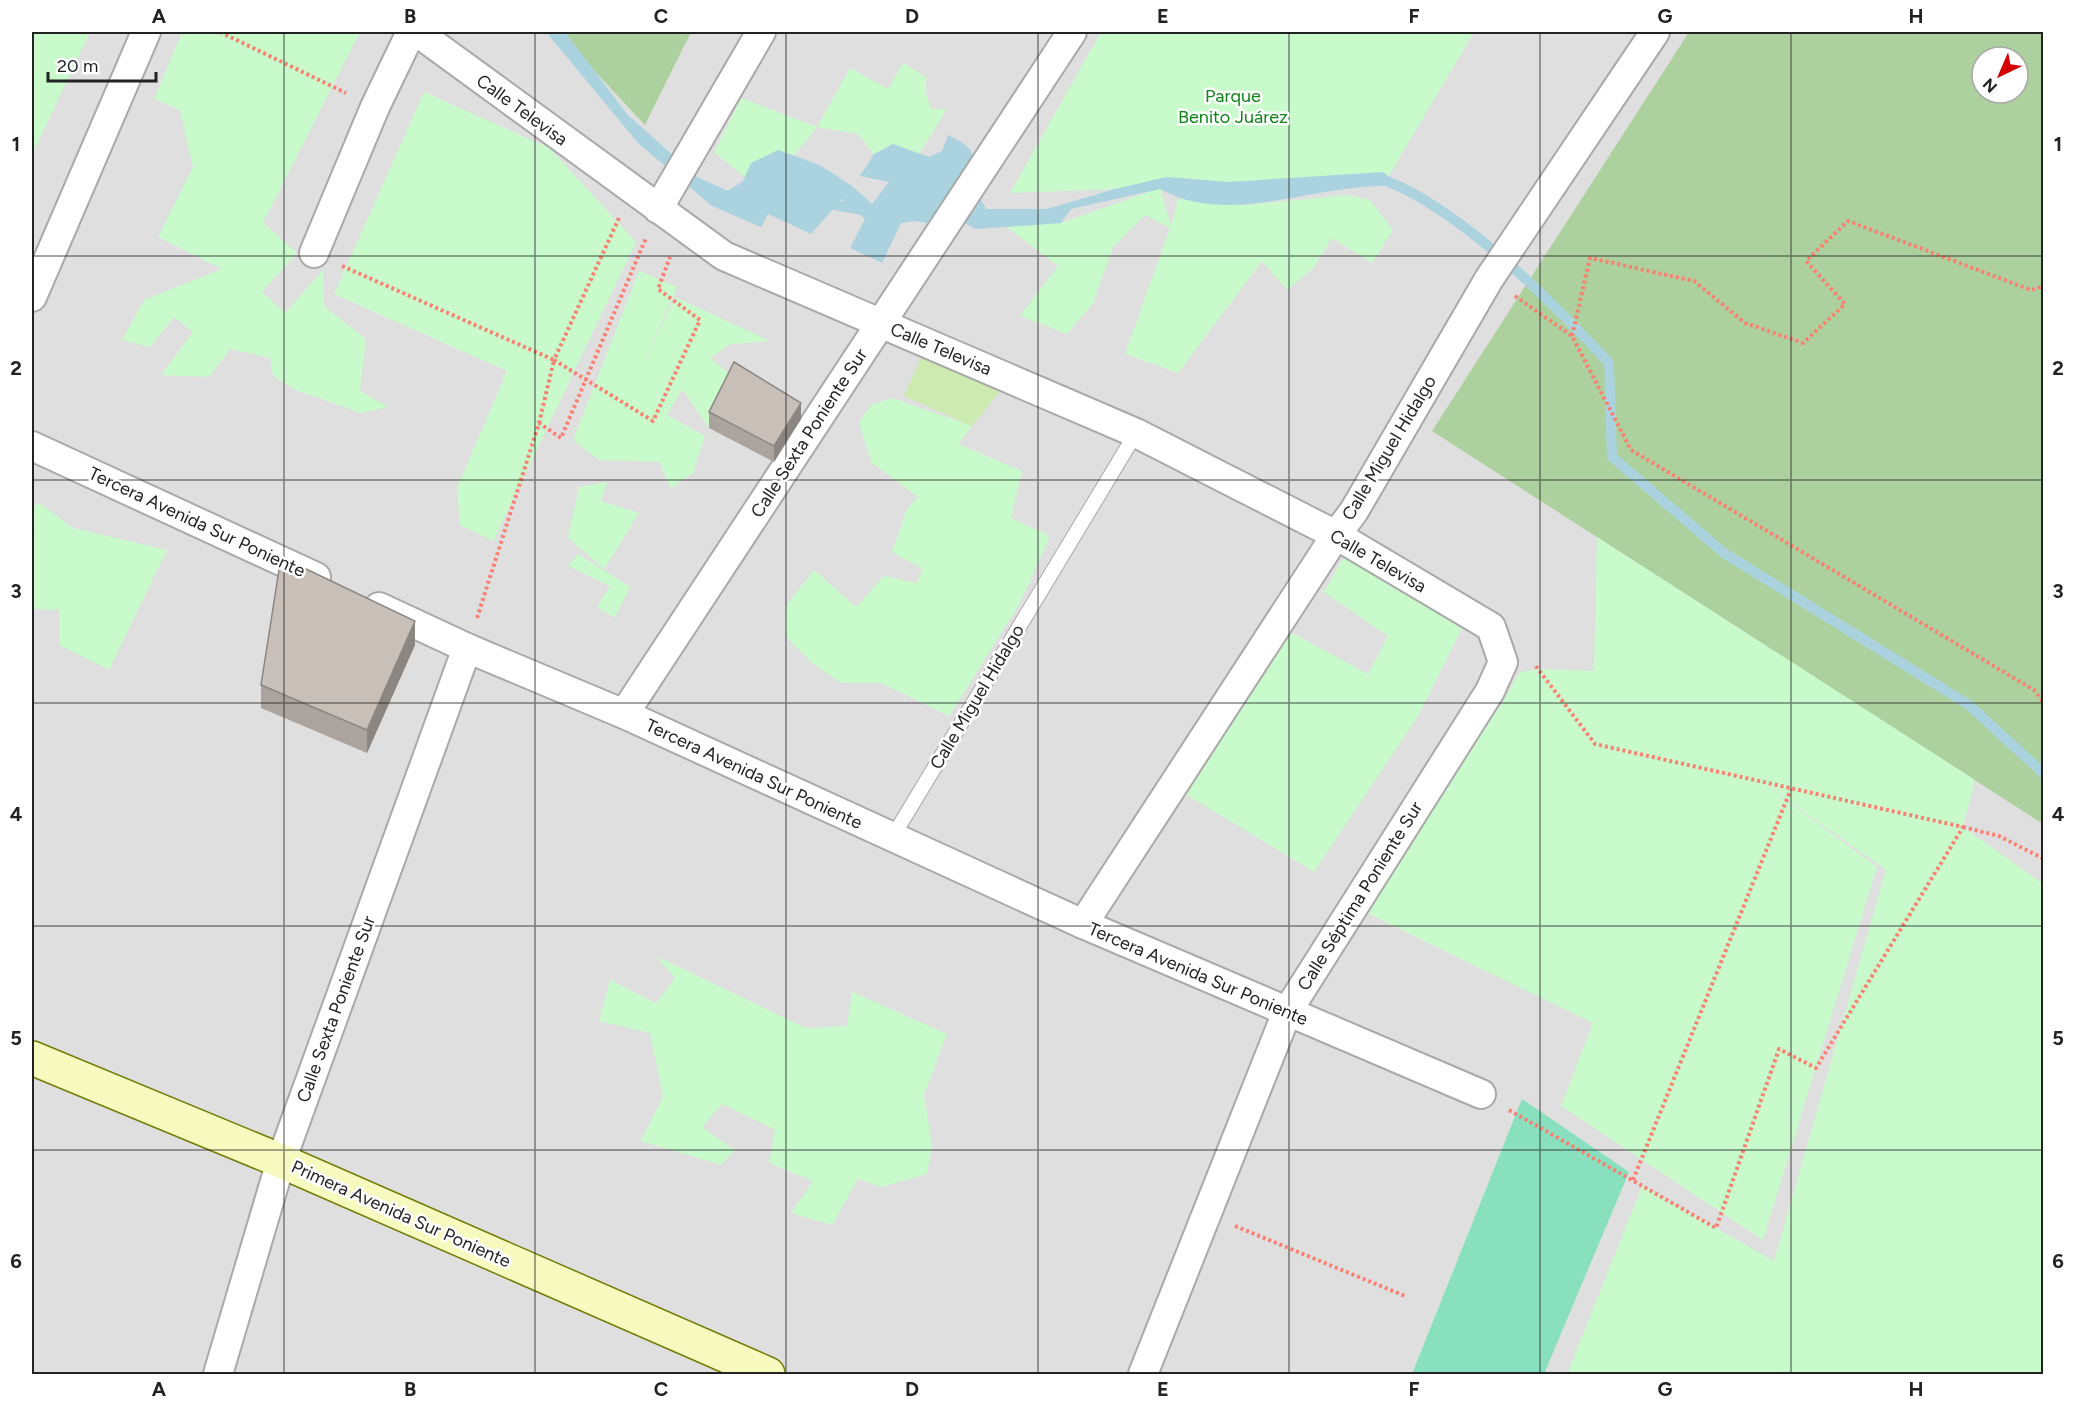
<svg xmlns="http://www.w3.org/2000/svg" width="2075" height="1406" font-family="Figtree,sans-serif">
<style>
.residential{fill:#e0dfdf;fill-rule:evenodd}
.grass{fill:#cdebb0}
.forest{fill:#add19e;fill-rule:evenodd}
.park{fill:#c8facc}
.pitch{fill:#88e0be}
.water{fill:#aad3df}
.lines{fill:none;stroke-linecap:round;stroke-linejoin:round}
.stream{stroke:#aad3df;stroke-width:10}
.lane-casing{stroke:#a9a9a9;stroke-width:16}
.street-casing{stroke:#a9a9a9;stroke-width:32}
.secondary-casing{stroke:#707d05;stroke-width:36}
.path{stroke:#fa8072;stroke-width:4;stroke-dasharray:3 3;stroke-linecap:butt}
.lane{stroke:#fff;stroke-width:14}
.street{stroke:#fff;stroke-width:28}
.secondary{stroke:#f7fabf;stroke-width:33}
.wall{fill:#aba49e}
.shaded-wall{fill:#8b8681}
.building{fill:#c7bfb8;stroke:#8b8681;stroke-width:1.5}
.grid{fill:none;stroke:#222;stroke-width:1.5;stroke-opacity:0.55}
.labels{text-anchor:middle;stroke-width:5;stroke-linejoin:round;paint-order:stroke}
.park-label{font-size:18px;fill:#0c8416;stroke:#fff}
.street-label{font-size:18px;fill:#222;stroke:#fff}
.neatline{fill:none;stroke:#222;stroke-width:2}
.grid-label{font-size:20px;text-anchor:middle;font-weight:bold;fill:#222}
</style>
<rect width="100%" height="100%" fill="#f2efe9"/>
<!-- residential -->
<path class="residential" d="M 32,32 L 2043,32 L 2043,1374 L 32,1374 ZM 1982,57 L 2018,57 L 2018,93 L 1982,93 Z"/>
<!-- grass -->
<path class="grass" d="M 924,351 L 1002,389 L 972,426 L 904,396 Z"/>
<!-- forest -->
<g class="forest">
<path d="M 558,32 L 691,32 L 645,125 Z"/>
<path d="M 1689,32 L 2043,32 L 2043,824 L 1432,431 ZM 1982,57 L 2018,57 L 2018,93 L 1982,93 Z"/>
</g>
<!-- park -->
<g class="park">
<path d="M 32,32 L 90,32 L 32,155 Z"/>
<path d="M 182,32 L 360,32 L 263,223 L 297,253 L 262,292 L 285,313 L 323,270 L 324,306 L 366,339 L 360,391 L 388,407 L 361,413 L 296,390 L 273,376 L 270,358 L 230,349 L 209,377 L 161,375 L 193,332 L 174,317 L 150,347 L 122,340 L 144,300 L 222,269 L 158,237 L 193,167 L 180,110 L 154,99 Z"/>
<path d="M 1101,32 L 1474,32 L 1387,179 L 1229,182 L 1167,177 L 1115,189 L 1010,193 Z"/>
<path d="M 903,63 L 926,77 L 926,94 L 931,109 L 947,109 L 919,154 L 893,144 L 874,154 L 858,134 L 817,127 L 764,193 L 714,152 L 741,98 L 817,127 L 850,68 L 888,89 Z"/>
<path d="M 424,92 L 549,148 L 636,242 L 493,541 L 460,525 L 457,488 L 507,371 L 334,294 Z"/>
<path d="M 1160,188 L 1171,226 L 1178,199 L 1247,205 L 1347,195 L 1370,200 L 1393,230 L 1372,263 L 1332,238 L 1313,268 L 1287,290 L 1262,261 L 1178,373 L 1125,354 L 1170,228 L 1145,215 L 1113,247 L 1093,303 L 1067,334 L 1020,316 L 1058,266 L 1007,227 L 1061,223 Z"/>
<path d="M 639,271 L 677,287 L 640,372 L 675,297 L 770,341 L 731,344 L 710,358 L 734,378 L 709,428 L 682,389 L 667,415 L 705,436 L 693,473 L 671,488 L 659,462 L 599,460 L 573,440 Z"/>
<path d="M 893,398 L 972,426 L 958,444 L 1022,471 L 1011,518 L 1050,536 L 1020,603 L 949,716 L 881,683 L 841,683 L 811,662 L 786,637 L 785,607 L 814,570 L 856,607 L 884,576 L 916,583 L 923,569 L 892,552 L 907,509 L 918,497 L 871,462 L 859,422 L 872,404 Z"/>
<path d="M 607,482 L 601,501 L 639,513 L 604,569 L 568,538 L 579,487 Z"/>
<path d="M 39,503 L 73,528 L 167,550 L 109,670 L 59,645 L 59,610 L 32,609 L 32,536 L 35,535 L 32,530 L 32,508 Z"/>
<path d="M 1597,537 L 1975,780 L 1963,827 L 2043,884 L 2043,1374 L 1567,1374 L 1642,1186 L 1774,1261 L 1886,870 L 1756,778 L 1877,867 L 1763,1240 L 1561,1106 L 1593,1023 L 1365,912 L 1502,703 L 1520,672 L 1539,669 L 1594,671 Z"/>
<path d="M 578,554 L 630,587 L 615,618 L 597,607 L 610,586 L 568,566 Z"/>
<path d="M 1344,557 L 1462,628 L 1417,718 L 1314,872 L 1182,792 L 1290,632 L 1368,674 L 1388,636 L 1324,592 Z"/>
<path d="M 656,956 L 806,1028 L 847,1026 L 852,992 L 947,1034 L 924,1095 L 932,1145 L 927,1174 L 881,1187 L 858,1179 L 832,1225 L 791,1213 L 813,1181 L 769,1163 L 775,1130 L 722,1104 L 702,1127 L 734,1150 L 721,1165 L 641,1141 L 663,1097 L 650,1033 L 599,1021 L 610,980 L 656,1003 L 675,978 Z"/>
</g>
<!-- pitch -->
<path class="pitch" d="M 1522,1099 L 1629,1172 L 1544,1374 L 1412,1374 Z"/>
<!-- water -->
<path class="water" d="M 546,32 L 565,32 L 627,114 L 697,177 L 728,191 L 743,181 L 751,163 L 778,150 L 820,165 L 852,186 L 872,204 L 889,182 L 860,176 L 874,154 L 893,144 L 929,157 L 942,151 L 948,135 C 978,150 973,152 974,182 C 974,190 982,201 986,209 L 1047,209 L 1115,189 L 1167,177 L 1229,182 L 1383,172 L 1402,187 C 1324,178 1234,230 1160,189 L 1071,209 L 1061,223 L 975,229 L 950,214 L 938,225 L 914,221 L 901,223 L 882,263 L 850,248 L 865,219 L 842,199 L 811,234 L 768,214 L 761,227 L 712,206 L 638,143 Z"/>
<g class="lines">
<!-- stream -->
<g class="stream">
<path d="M 1384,180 C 1461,209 1553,303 1609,363 L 1612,457 L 1724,553 L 1969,705 L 2044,774"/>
<path d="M 824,203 L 867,211"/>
</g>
<defs>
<path id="lane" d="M 892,838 L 1136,433"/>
<g id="street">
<path d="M 417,32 L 724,256 L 1136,433 L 1336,535 L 1491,627 L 1503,662 L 1490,691 L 1287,1012 L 1143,1374"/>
<path d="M 658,209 L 761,32"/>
<path d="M 314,253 L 375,107 L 411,32"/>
<path d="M 32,297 L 146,32"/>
<path d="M 32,446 L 316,577"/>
<path d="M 379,607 L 467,648 L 624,714 L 1083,924 L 1481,1094"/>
<path d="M 624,714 L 1072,32"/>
<path d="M 1083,924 L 1336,535 L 1354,511 L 1489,279 L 1655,32"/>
<path d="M 218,1374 L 281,1161 L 467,648"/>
</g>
<path id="secondary" d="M 32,1058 L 281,1161 L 768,1374"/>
</defs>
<!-- lane casing -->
<use href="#lane" class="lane-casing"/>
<!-- street casing -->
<use href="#street" class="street-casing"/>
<!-- secondary casing -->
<use href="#secondary" class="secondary-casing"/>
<!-- path -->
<g class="path">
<path d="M 220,32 L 346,93"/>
<path d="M 619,218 L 554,360 L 653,421 L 700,320 L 658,289 L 670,257"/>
<path d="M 342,266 L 554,360 L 539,423"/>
<path d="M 1515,296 L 1572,336 L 1631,450 L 2034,690 L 2044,703"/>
<path d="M 1572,336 L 1590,258 L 1694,281 L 1745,323 L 1803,343 L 1845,304 L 1806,261 L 1848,221 L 2031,290 L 2044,286"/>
<path d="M 477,618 L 539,423 L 561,438 L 646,238"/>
<path d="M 1963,827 L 1999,836 L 2044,859"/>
<path d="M 1509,1110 L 1716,1228 L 1779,1049 L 1816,1068 L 1963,827 L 1595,744 L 1535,665"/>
<path d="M 1633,1180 L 1791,789"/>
<path d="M 1235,1226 L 1405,1296"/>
</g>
<!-- lane -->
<use href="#lane" class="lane"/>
<!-- street -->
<use href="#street" class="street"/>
<!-- secondary -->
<use href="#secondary" class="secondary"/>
</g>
<!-- wall -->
<g class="wall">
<path d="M 709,412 L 801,419 L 774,462 L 709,428 Z"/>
<path d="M 415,645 L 367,753 L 261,708 L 261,685 Z"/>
</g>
<!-- shaded-wall -->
<g class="shaded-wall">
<path d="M 801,403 L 801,419 L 774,462 L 774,446 Z"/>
<path d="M 415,621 L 415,645 L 367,753 L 367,730 Z"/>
</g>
<!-- building -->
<g class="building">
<path d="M 734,362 L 801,403 L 774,446 L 709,412 Z"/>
<path d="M 281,557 L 415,621 L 367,730 L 261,685 Z"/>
</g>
<!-- grid -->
<path class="grid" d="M 284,32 L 284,1374M 535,32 L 535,1374M 786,32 L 786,1374M 1038,32 L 1038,1374M 1289,32 L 1289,1374M 1540,32 L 1540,1374M 1791,32 L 1791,1374M 32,256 L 2044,256M 32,480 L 2044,480M 32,703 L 2044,703M 32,926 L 2044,926M 32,1150 L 2044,1150"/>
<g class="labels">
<!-- park labels -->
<g class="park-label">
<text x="1233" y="102">Parque<tspan x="1233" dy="21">Benito Juárez</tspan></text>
</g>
<!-- street labels -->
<g class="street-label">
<text transform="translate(522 110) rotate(36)" y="6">Calle Televisa</text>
<text transform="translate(941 349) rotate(23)" y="6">Calle Televisa</text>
<text transform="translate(809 433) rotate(-57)" y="6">Calle Sexta Poniente Sur</text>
<text transform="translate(1389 448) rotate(-59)" y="6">Calle Miguel Hidalgo</text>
<text transform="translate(197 522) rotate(25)" y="6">Tercera Avenida Sur Poniente</text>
<text transform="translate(1378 561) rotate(30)" y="6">Calle Televisa</text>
<text transform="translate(977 697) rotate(-59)" y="6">Calle Miguel Hidalgo</text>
<text transform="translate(754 774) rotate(25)" y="6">Tercera Avenida Sur Poniente</text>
<text transform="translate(1360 896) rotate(-58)" y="6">Calle Séptima Poniente Sur</text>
<text transform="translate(1198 974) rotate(23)" y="6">Tercera Avenida Sur Poniente</text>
<text transform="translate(336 1009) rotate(-70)" y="6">Calle Sexta Poniente Sur</text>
<text transform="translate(401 1214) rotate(24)" y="6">Primera Avenida Sur Poniente</text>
</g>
</g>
<!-- border -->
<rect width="2075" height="1406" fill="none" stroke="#ffffff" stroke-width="66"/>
<!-- north arrow -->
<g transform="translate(2000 75) rotate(224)"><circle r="28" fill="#ffffff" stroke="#a7a7a7" stroke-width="1.5"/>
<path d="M0-4.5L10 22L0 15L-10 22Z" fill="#d40000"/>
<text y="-9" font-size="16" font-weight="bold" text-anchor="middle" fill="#222222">N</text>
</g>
<!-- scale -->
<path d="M48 72v9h108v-9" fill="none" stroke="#222222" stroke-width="3"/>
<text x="57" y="72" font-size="18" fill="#222222" stroke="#ffffff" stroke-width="4.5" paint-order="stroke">20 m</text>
<rect x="33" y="33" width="2009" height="1340" class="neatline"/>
<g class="grid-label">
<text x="159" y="23">A</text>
<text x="410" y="23">B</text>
<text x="661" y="23">C</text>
<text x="912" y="23">D</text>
<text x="1163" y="23">E</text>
<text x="1414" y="23">F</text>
<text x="1665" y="23">G</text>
<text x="1916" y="23">H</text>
<text x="16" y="151">1</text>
<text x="2058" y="151">1</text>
<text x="16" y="375">2</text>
<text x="2058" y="375">2</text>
<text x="16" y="598">3</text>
<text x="2058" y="598">3</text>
<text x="16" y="821">4</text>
<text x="2058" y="821">4</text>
<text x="16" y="1045">5</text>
<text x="2058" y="1045">5</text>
<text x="16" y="1268">6</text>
<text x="2058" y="1268">6</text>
<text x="159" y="1396">A</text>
<text x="410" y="1396">B</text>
<text x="661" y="1396">C</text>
<text x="912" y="1396">D</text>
<text x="1163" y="1396">E</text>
<text x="1414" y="1396">F</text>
<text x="1665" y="1396">G</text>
<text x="1916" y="1396">H</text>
</g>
</svg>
